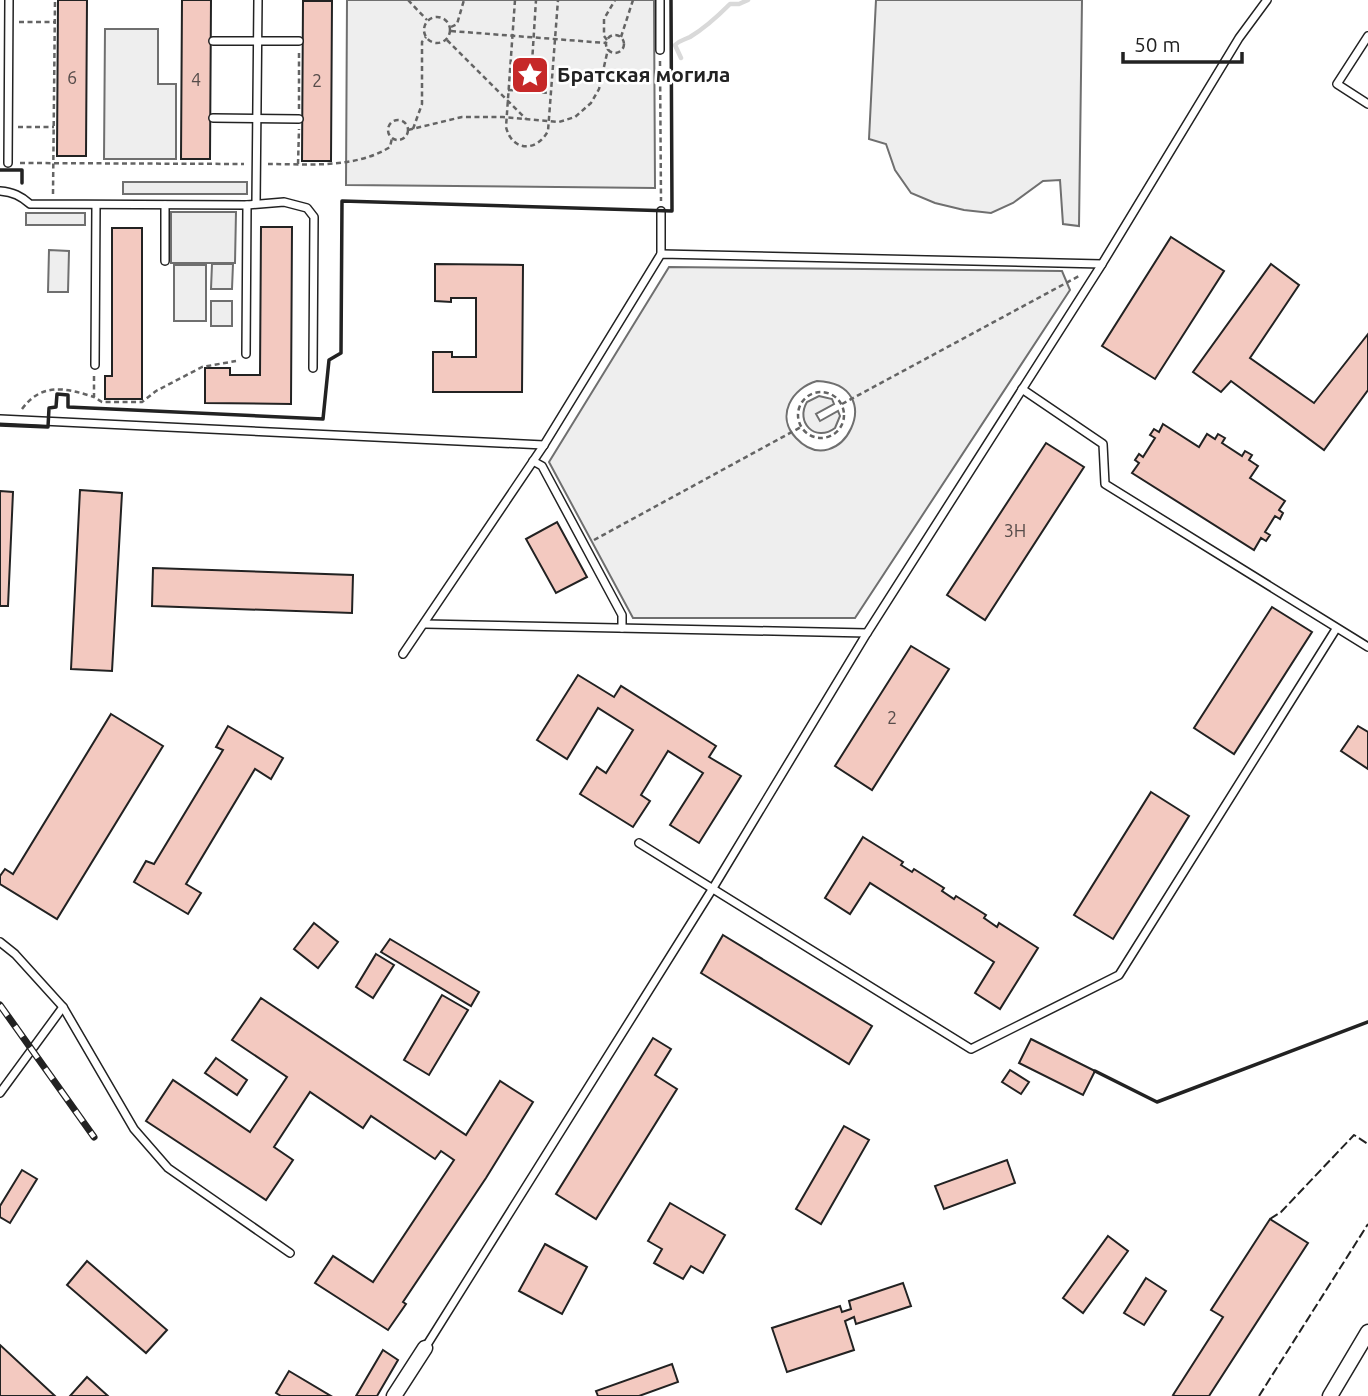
<svg xmlns="http://www.w3.org/2000/svg" width="1368" height="1396" font-family="Ubuntu,sans-serif">
<style>
.green{fill:#eee;stroke:#6f6f6f;stroke-width:2;fill-rule:evenodd}
.parking{fill:#ededed;stroke:#6f6f6f;stroke-width:2}
.lines{fill:none;stroke-linecap:round;stroke-linejoin:round}
.stream{stroke:#d9d9d9;stroke-width:4.5}
.building{fill:#f3c9c0;stroke:#222;stroke-width:2}
.lane-casing{stroke:#222;stroke-width:10}
.street-casing{stroke:#222;stroke-width:17}
.path{stroke:#646464;stroke-width:2.5;stroke-dasharray:5 3.5;stroke-linecap:butt}
.lane{stroke:#fff;stroke-width:7}
.street{stroke:#fff;stroke-width:14}
.rail-casing{stroke:#222;stroke-width:7}
.rail{stroke:#fff;stroke-width:4.5;stroke-dasharray:13;stroke-linecap:butt}
.fence{stroke:#222;stroke-width:2;stroke-dasharray:9 3.5;stroke-linecap:butt}
.wall{stroke:#222;stroke-width:3.5}
.labels{text-anchor:middle;stroke-width:5;stroke-linejoin:round;paint-order:stroke}
.number-label{font-size:18px;fill:#564c4a}
.poi-label{font-size:21px;font-weight:bold;fill:#222;stroke:#fff;text-anchor:start}
</style>
<rect width="100%" height="100%" fill="#fff"/>
<!-- green -->
<g class="green">
<path d="M 347,0 L 654,0 L 655,188 L 346,185 Z"/>
<path d="M 876,0 L 1082,0 L 1079,226 L 1063,224 L 1060,180 L 1043,181 L 1013,203 L 991,213 L 964,210 L 935,203 L 911,193 L 895,170 L 886,144 L 869,139 Z"/>
<path d="M 105,29 L 158,29 L 158,84 L 176,84 L 176,159 L 104,159 Z"/>
<path d="M 49,250 L 69,251 L 68,292 L 48,292 Z"/>
<path d="M 212,264 L 233,264 L 232,289 L 211,289 Z"/>
<rect x="174" y="265" width="32" height="56"/>
<path d="M 669,267 L 1062,271 L 1070,290 L 855,618 L 633,618 L 549,462 ZM 817,381 C 892,384 840,485 796,438 C 775,416 792,388 817,381 Z"/>
<rect x="211" y="301" width="21" height="25"/>
<path d="M 819,396 L 832,399 L 834,404 L 816,414 L 820,421 L 838,411 L 840,416 L 835,428 C 815,443 795,422 807,402 Z"/>
</g>
<!-- parking -->
<g class="parking">
<rect x="123" y="182" width="124" height="12"/>
<path d="M 171,212 L 236,212 L 235,263 L 171,263 Z"/>
<rect x="26" y="213" width="59" height="12"/>
</g>
<g class="lines">
<!-- stream -->
<path class="stream" d="M 681,58 L 675,45 C 680,40 684,40 690,37 C 705,28 718,16 730,4 L 739,4 L 748,0"/>
</g>
<!-- building -->
<g class="building">
<path d="M 58,0 L 87,0 L 86,156 L 57,156 Z"/>
<path d="M 182,0 L 211,0 L 210,159 L 181,159 Z"/>
<path d="M 303,1 L 332,1 L 331,161 L 302,161 Z"/>
<path d="M 261,227 L 292,227 L 291,404 L 205,403 L 205,368 L 230,368 L 230,375 L 260,375 Z"/>
<path d="M 112,228 L 142,228 L 142,399 L 105,399 L 105,376 L 112,376 Z"/>
<path d="M 1171,237 L 1224,271 L 1155,379 L 1102,346 Z"/>
<path d="M 435,264 L 523,265 L 522,392 L 433,392 L 433,352 L 452,352 L 452,357 L 476,357 L 476,298 L 451,298 L 451,302 L 435,301 Z"/>
<path d="M 1271,264 L 1299,285 L 1250,358 L 1314,403 L 1368,334 L 1368,390 L 1324,450 L 1231,381 L 1221,392 L 1193,372 Z"/>
<path d="M 1163,424 L 1199,447 L 1207,434 L 1215,439 L 1218,434 L 1225,438 L 1222,443 L 1242,456 L 1245,451 L 1252,455 L 1249,460 L 1258,466 L 1250,478 L 1285,501 L 1279,510 L 1283,513 L 1280,519 L 1275,516 L 1265,532 L 1270,535 L 1266,541 L 1261,538 L 1254,550 L 1132,473 L 1139,463 L 1135,460 L 1139,454 L 1143,457 L 1155,438 L 1150,435 L 1154,429 L 1159,432 Z"/>
<path d="M 1046,443 L 1084,467 L 985,620 L 947,595 Z"/>
<path d="M 80,490 L 122,493 L 112,671 L 71,669 Z"/>
<path d="M 0,491 L 13,492 L 8,606 L 0,606 Z"/>
<path d="M 557,522 L 587,577 L 556,593 L 526,539 Z"/>
<path d="M 153,568 L 353,575 L 352,613 L 152,606 Z"/>
<path d="M 1272,607 L 1312,632 L 1234,754 L 1194,728 Z"/>
<path d="M 911,646 L 949,669 L 872,790 L 835,766 Z"/>
<path d="M 578,675 L 614,697 L 621,686 L 716,746 L 709,757 L 741,776 L 699,843 L 670,825 L 703,773 L 668,751 L 641,795 L 650,801 L 633,827 L 580,794 L 597,767 L 606,773 L 633,730 L 598,708 L 567,759 L 537,740 Z"/>
<path d="M 111,714 L 163,746 L 57,919 L 0,884 L 0,876 L 5,869 L 13,874 Z"/>
<path d="M 228,726 L 283,758 L 271,779 L 255,769 L 186,884 L 201,893 L 188,914 L 134,882 L 146,861 L 154,864 L 223,750 L 216,747 Z"/>
<path d="M 1358,726 L 1368,732 L 1368,769 L 1341,751 Z"/>
<path d="M 1151,792 L 1189,816 L 1113,939 L 1074,915 Z"/>
<path d="M 863,837 L 903,862 L 901,865 L 912,872 L 914,869 L 944,888 L 942,891 L 954,899 L 956,896 L 986,915 L 984,918 L 997,927 L 999,923 L 1038,948 L 1000,1009 L 975,993 L 994,962 L 870,883 L 850,914 L 825,898 Z"/>
<path d="M 314,923 L 338,942 L 318,968 L 294,949 Z"/>
<path d="M 723,935 L 872,1026 L 849,1064 L 701,973 Z"/>
<path d="M 390,939 L 479,992 L 471,1006 L 381,952 Z"/>
<path d="M 376,954 L 394,965 L 373,998 L 356,987 Z"/>
<path d="M 442,995 L 468,1010 L 429,1075 L 404,1060 Z"/>
<path d="M 261,998 L 466,1135 L 500,1081 L 533,1102 L 486,1178 L 403,1302 L 406,1304 L 388,1330 L 315,1283 L 333,1256 L 373,1282 L 454,1160 L 441,1151 L 435,1159 L 371,1116 L 363,1128 L 310,1092 L 274,1147 L 293,1160 L 266,1200 L 146,1121 L 173,1080 L 250,1132 L 287,1077 L 232,1040 Z"/>
<path d="M 653,1038 L 671,1049 L 655,1075 L 677,1089 L 596,1219 L 556,1194 Z"/>
<path d="M 1031,1039 L 1095,1071 L 1083,1095 L 1019,1063 Z"/>
<path d="M 216,1058 L 247,1080 L 237,1095 L 205,1073 Z"/>
<path d="M 1010,1070 L 1029,1082 L 1021,1094 L 1002,1082 Z"/>
<path d="M 844,1126 L 869,1140 L 821,1224 L 796,1209 Z"/>
<path d="M 1007,1160 L 1015,1183 L 944,1209 L 935,1186 Z"/>
<path d="M 22,1170 L 37,1179 L 10,1223 L 0,1217 L 0,1206 Z"/>
<path d="M 670,1203 L 725,1235 L 703,1273 L 691,1266 L 683,1279 L 654,1263 L 662,1249 L 648,1241 Z"/>
<path d="M 1270,1219 L 1308,1243 L 1209,1396 L 1175,1396 L 1173,1395 L 1223,1317 L 1211,1310 Z"/>
<path d="M 1108,1236 L 1128,1251 L 1083,1313 L 1063,1298 Z"/>
<path d="M 545,1244 L 587,1267 L 562,1314 L 519,1291 Z"/>
<path d="M 87,1261 L 167,1330 L 146,1353 L 67,1285 Z"/>
<path d="M 1146,1278 L 1166,1291 L 1144,1325 L 1124,1313 Z"/>
<path d="M 903,1283 L 911,1306 L 856,1324 L 854,1317 L 845,1321 L 854,1350 L 787,1372 L 772,1328 L 840,1306 L 842,1312 L 851,1309 L 849,1301 Z"/>
<path d="M 0,1345 L 55,1396 L 0,1396 Z"/>
<path d="M 383,1350 L 398,1360 L 377,1396 L 356,1396 Z"/>
<path d="M 672,1364 L 678,1382 L 639,1396 L 598,1396 L 596,1391 Z"/>
<path d="M 289,1371 L 331,1396 L 281,1396 L 276,1393 Z"/>
<path d="M 87,1377 L 108,1396 L 70,1396 Z"/>
</g>
<g class="lines">
<defs>
<g id="lane">
<path d="M 1368,36 L 1337,84 L 1368,104"/>
<path d="M 213,41 L 299,41"/>
<path d="M 660,50 L 660,0"/>
<path d="M 213,118 L 299,119"/>
<path d="M 8,163 L 9,0"/>
<path d="M 0,191 C 13,192 21,196 30,204 L 247,205 L 284,202 L 307,208 L 314,217 L 313,368"/>
<path d="M 256,203 L 258,0"/>
<path d="M 661,254 L 661,211"/>
<path d="M 165,261 L 165,205"/>
<path d="M 246,354 L 247,205"/>
<path d="M 95,365 L 96,205"/>
<path d="M 1022,389 L 1103,444 L 1105,484 L 1368,647"/>
<path d="M 0,419 L 544,445"/>
<path d="M 533,461 L 542,466 L 622,615 L 622,628"/>
<path d="M 425,624 L 867,633"/>
<path d="M 403,654 L 544,445 L 661,254 L 1102,264"/>
<path d="M 639,843 L 971,1049 L 1119,975 L 1336,629"/>
<path d="M 0,942 L 15,954 L 63,1007 L 134,1129 L 168,1168 L 290,1253"/>
<path d="M 0,1093 L 63,1007"/>
<path d="M 425,1348 L 713,888 L 867,633 L 1102,264 L 1239,38 L 1267,0"/>
</g>
<g id="street">
<path d="M 394,1396 L 425,1348"/>
<path d="M 1330,1396 L 1368,1332"/>
</g>
</defs>
<!-- lane casing -->
<use href="#lane" class="lane-casing"/>
<!-- street casing -->
<use href="#street" class="street-casing"/>
<!-- path -->
<g class="path">
<path d="M 408,0 L 427,20"/>
<path d="M 515,0 L 506,127 C 512,152 537,152 548,131 L 558,0"/>
<circle cx="437" cy="30" r="13"/>
<path d="M 19,22 L 54,22"/>
<path d="M 451,27 L 457,24 L 464,0"/>
<path d="M 451,31 L 606,43"/>
<circle cx="615" cy="44" r="9"/>
<path d="M 621,37 L 633,0"/>
<path d="M 447,40 L 526,119"/>
<path d="M 607,40 L 604,36 L 604,19 L 615,0"/>
<path d="M 660,61 L 661,201"/>
<path d="M 532,63 L 536,0"/>
<path d="M 508,90 L 550,93"/>
<path d="M 299,109 L 299,52"/>
<circle cx="398" cy="130" r="10"/>
<path d="M 18,127 L 54,127"/>
<path d="M 413,129 L 422,104 L 422,42 L 426,37"/>
<path d="M 408,130 L 462,117 L 503,117 L 559,122 L 575,117 L 591,103 L 599,89 L 608,49"/>
<path d="M 20,163 L 244,164"/>
<path d="M 268,164 C 307,164 355,169 390,147 L 392,138"/>
<path d="M 298,164 L 299,129"/>
<path d="M 53,194 L 55,0"/>
<path d="M 94,376 L 94,397 L 102,402 L 142,402 L 156,391 L 202,367 L 236,361"/>
<circle cx="821" cy="415" r="23"/>
<path d="M 842,404 L 1079,276"/>
<path d="M 22,409 C 42,382 66,388 94,397"/>
<path d="M 594,540 L 801,427"/>
</g>
<!-- lane -->
<use href="#lane" class="lane"/>
<!-- street -->
<use href="#street" class="street"/>
<defs>
<path id="rail" d="M 0,1005 L 94,1137"/>
</defs>
<!-- rail casing -->
<use href="#rail" class="rail-casing"/>
<!-- rail -->
<use href="#rail" class="rail"/>
<!-- fence -->
<g class="fence">
<path d="M 1270,1219 L 1281,1212 L 1354,1135 L 1368,1144"/>
<path d="M 1259,1396 L 1368,1224"/>
</g>
<!-- wall -->
<g class="wall">
<path d="M 0,170 L 22,170 L 22,183"/>
<path d="M 0,425 L 48,427 L 49,408 L 56,407 L 57,394 L 68,395 L 68,407 L 323,419 L 329,360 L 341,353 L 342,201 L 672,211 L 671,0"/>
<path d="M 1095,1071 L 1157,1102 L 1368,1022"/>
</g>
</g>
<!-- icons -->
<defs>
<symbol id="sight-square" viewBox="-11 -11 22 22"><rect x="-9" y="-9" width="18" height="18" rx="4" fill="#c62828" stroke="#fff"/><path d="M0-6L1.8-2.2L6-1.7L2.9 1.2L3.7 5.4L0 3.3L-3.7 5.4L-2.9 1.2L-6-1.7L-1.8-2.2Z" fill="#fff"/></symbol>
</defs>
<g fill-rule="evenodd">
<use href="#sight-square" x="508" y="53" width="44" height="44"/>
</g>
<g class="labels">
<!-- number labels -->
<g class="number-label">
<text x="72" y="84">6</text>
<text x="196" y="86">4</text>
<text x="317" y="87">2</text>
<text x="1015" y="537">3Н</text>
<text x="892" y="724">2</text>
</g>
<!-- poi labels -->
<g class="poi-label">
<text x="557" y="82">Братская могила</text>
</g>
</g>
<!-- scale -->
<path d="M1123 52v10h119v-10" fill="none" stroke="#222222" stroke-width="3.5"/>
<text x="1134" y="52" font-size="21" fill="#222222" stroke="#ffffff" stroke-width="5" paint-order="stroke">50 m</text>
</svg>
